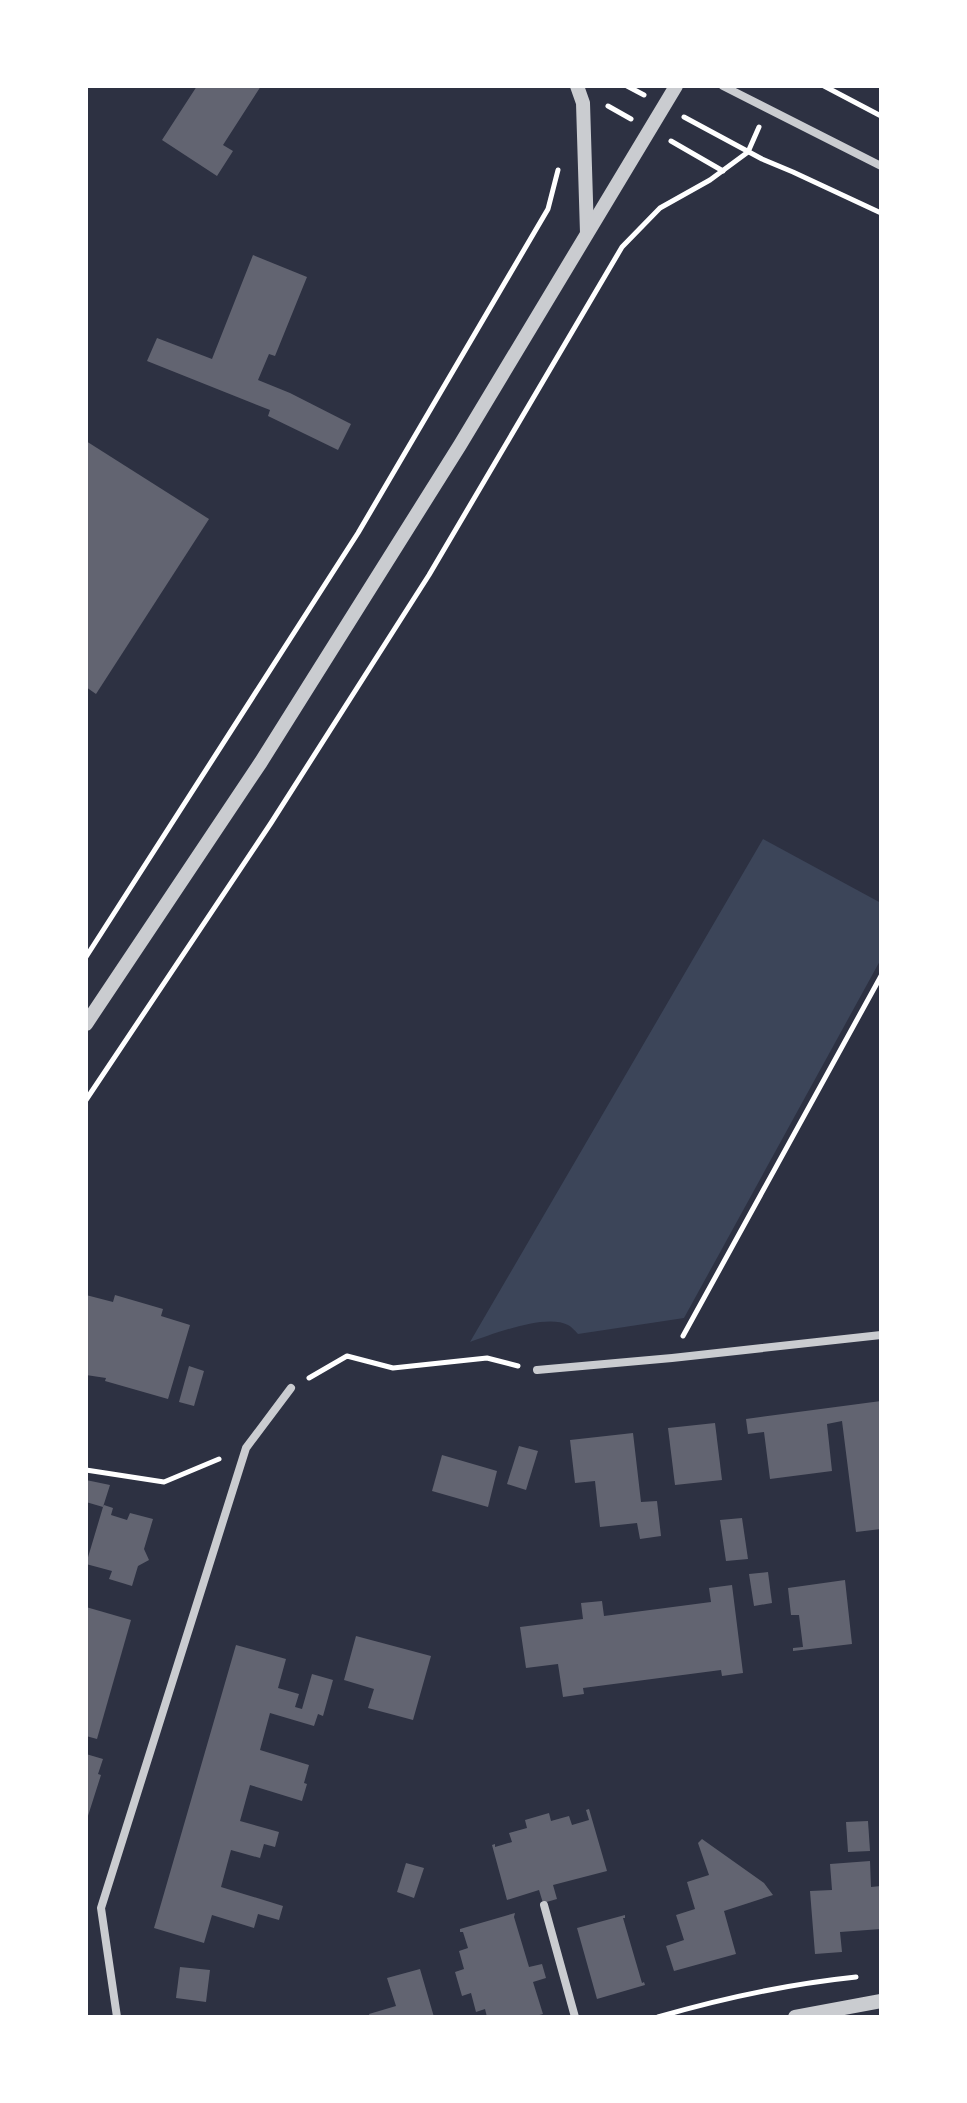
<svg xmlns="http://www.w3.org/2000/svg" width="967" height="2103" font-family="'Alegreya Sans',sans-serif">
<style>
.green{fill:#3c4559}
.building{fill:#626471}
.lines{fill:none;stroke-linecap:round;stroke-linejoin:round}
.path{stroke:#fff;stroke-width:5}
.minor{stroke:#caccd0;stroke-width:8}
.tertiary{stroke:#caccd0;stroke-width:14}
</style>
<rect width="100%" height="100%" fill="#2d3142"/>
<!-- green -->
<path class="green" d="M 763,839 L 881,903 L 881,959 L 684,1318 L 578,1334 C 575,1331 572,1327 568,1325 C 546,1313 493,1334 470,1342 Z"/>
<!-- building -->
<g class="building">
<path d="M 197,86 L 261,86 L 223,145 L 233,151 L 217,176 L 162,140 Z"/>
<path d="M 253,255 L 307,277 L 275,356 L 269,354 L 258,380 L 290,393 L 351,424 L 338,450 L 268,416 L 270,410 L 147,361 L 157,338 L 212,359 Z"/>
<path d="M 86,441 L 209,519 L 96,694 L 86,687 Z"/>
<path d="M 86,1295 L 113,1302 L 115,1295 L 163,1309 L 161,1316 L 190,1325 L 168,1399 L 105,1381 L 106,1378 L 86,1375 Z"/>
<path d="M 189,1366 L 204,1371 L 194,1406 L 179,1402 Z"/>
<path d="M 881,1401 L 881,1529 L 856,1532 L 842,1421 L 827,1424 L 832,1471 L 770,1479 L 764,1432 L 748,1434 L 746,1419 Z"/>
<path d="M 715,1423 L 722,1480 L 675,1485 L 668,1428 Z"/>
<path d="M 633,1433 L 641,1502 L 657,1501 L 661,1536 L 640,1539 L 637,1523 L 600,1527 L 595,1481 L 575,1483 L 570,1440 Z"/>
<path d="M 519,1446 L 538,1451 L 526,1490 L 507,1484 Z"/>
<path d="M 442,1455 L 497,1471 L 488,1507 L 432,1491 Z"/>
<path d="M 86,1480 L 110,1485 L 103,1507 L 104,1505 L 113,1508 L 111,1515 L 127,1520 L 130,1513 L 153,1519 L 144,1549 L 149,1560 L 138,1566 L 132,1586 L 109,1579 L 112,1571 L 86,1564 L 103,1507 L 86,1502 Z"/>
<path d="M 742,1518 L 748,1559 L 726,1561 L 720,1520 Z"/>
<path d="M 768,1572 L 772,1603 L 754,1606 L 749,1574 Z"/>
<path d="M 845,1580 L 852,1644 L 793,1651 L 793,1648 L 803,1647 L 799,1615 L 791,1615 L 788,1588 Z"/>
<path d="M 732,1585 L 743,1673 L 722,1676 L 721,1670 L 583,1688 L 584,1694 L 563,1697 L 558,1664 L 526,1668 L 520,1627 L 583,1619 L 581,1603 L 602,1601 L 604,1616 L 711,1602 L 709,1588 Z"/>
<path d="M 86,1607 L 131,1620 L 97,1739 L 86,1736 Z"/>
<path d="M 356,1636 L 431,1656 L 413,1720 L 368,1708 L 374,1689 L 344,1680 Z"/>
<path d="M 236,1645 L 286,1659 L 278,1688 L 299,1694 L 295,1707 L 302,1709 L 312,1674 L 333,1680 L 323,1716 L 318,1714 L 314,1726 L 270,1713 L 260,1750 L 309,1765 L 304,1783 L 307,1784 L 302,1801 L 250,1785 L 240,1821 L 279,1832 L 275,1847 L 264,1844 L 260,1858 L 231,1850 L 221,1887 L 283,1906 L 279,1920 L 258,1914 L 254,1928 L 212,1915 L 204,1943 L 154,1928 Z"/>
<path d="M 86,1754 L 103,1759 L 98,1774 L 101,1775 L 87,1819 Z"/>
<path d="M 589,1809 L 607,1871 L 553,1885 L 557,1899 L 543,1903 L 539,1890 L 507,1900 L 492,1845 L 495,1844 L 495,1847 L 512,1842 L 509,1833 L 527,1828 L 525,1820 L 549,1813 L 551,1821 L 569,1816 L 572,1825 L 589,1820 L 586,1810 Z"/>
<path d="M 868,1821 L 870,1851 L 848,1852 L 846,1822 Z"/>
<path d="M 702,1839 L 764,1883 L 773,1895 L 724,1911 L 736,1954 L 674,1971 L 666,1946 L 684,1940 L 676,1915 L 695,1909 L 687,1882 L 709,1875 L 698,1843 Z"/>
<path d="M 870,1861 L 871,1887 L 881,1886 L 881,1929 L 840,1932 L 842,1952 L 815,1954 L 810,1891 L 832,1890 L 830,1864 Z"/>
<path d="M 406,1863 L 424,1868 L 414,1898 L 397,1892 Z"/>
<path d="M 515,1913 L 514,1917 L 529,1967 L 542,1964 L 546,1978 L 533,1982 L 543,2014 L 532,2017 L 487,2017 L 485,2009 L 476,2012 L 471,1993 L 462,1996 L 455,1972 L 464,1969 L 459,1951 L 468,1948 L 463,1932 L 460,1932 L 460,1929 Z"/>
<path d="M 625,1915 L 625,1918 L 623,1918 L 642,1983 L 644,1982 L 645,1985 L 597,1999 L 577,1928 Z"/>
<path d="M 180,1967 L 210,1970 L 206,2002 L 176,1998 Z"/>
<path d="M 420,1969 L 434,2017 L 370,2017 L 369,2014 L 396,2006 L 387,1978 Z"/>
</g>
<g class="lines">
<!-- path -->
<g class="path">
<path d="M 627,86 L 644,95"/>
<path d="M 824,86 L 881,116"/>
<path d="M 608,106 L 631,119"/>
<path d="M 684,117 L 762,159 L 793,172 L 881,213"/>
<path d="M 671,141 L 723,171"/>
<path d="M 86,957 L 358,533 L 548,209 L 558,170"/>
<path d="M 86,1100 L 271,823 L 429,575 L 622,247 L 660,208 L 710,180 L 748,152 L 759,127"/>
<path d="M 683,1336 L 881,976"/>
<path d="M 309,1378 L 347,1356 L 393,1368 L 487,1358 L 518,1366"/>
<path d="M 86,1470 L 164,1482 L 219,1459"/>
<path d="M 658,2017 C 723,1998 789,1984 856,1977"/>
</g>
<!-- minor -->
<g class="minor">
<path d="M 723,86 L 881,166"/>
<path d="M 537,1370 L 672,1358 L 881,1335"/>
<path d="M 544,1905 L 575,2017"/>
<path d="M 117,2017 L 101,1908 L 246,1448 L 291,1388"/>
</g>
<!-- tertiary -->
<g class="tertiary">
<path d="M 577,86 L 583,103 L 587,233"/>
<path d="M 86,1024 L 261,762 L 460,445 L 676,86"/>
<path d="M 795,2017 L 881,2001"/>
</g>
</g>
<!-- border -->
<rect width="967" height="2103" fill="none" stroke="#ffffff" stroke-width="176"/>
</svg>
